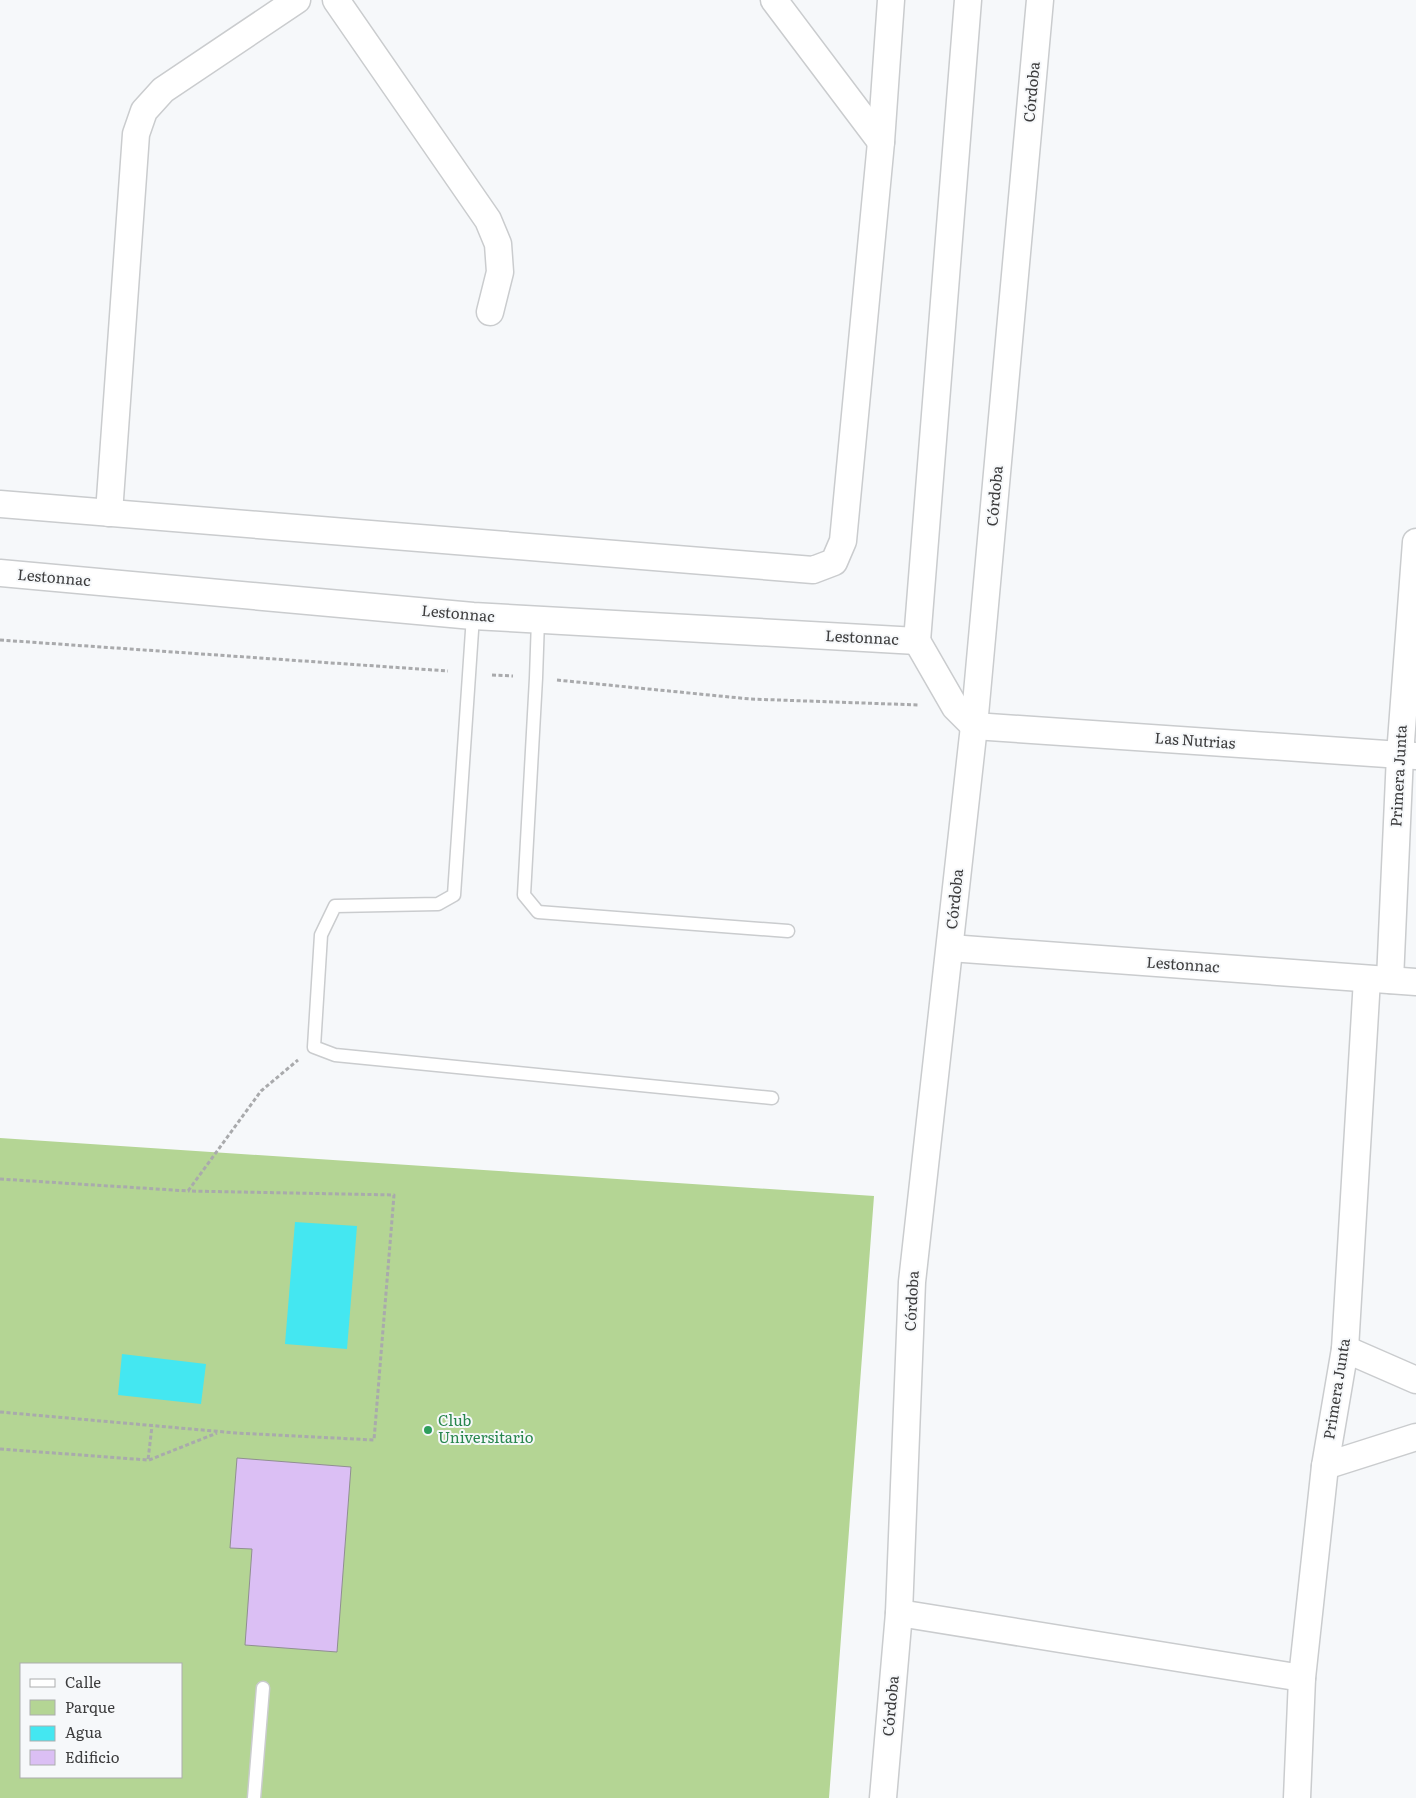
<svg xmlns="http://www.w3.org/2000/svg" width="1416" height="1798" font-family="Literata,serif">
<style>
.green{fill:#b4d594;fill-rule:evenodd}
.water{fill:#44e7f1}
.building{fill:#dbbff4;stroke:#908f91}
.lines{fill:none;stroke-linecap:round;stroke-linejoin:round}
.lane-casing{stroke:#caccce;stroke-width:15}
.street-casing{stroke:#caccce;stroke-width:29}
.path{stroke:#a9aaac;stroke-width:3;stroke-dasharray:4 2.5;stroke-linecap:butt}
.lane{stroke:#fff;stroke-width:12}
.street{stroke:#fff;stroke-width:26}
.leisure-dot{fill:#2e9e5b;stroke:#f6f8fa;stroke-width:2}
.labels{text-anchor:middle;stroke-width:4;stroke-linejoin:round;paint-order:stroke}
.street-label{font-size:15px;fill:#3c3c3d;stroke:#f6f8fa}
.leisure-label{font-size:15px;fill:#27864d;stroke:#f6f8fa;text-anchor:start}
</style>
<rect width="100%" height="100%" fill="#f6f8fa"/>
<!-- green -->
<path class="green" d="M 0,1138 L 874,1196 L 829,1798 L 0,1798 ZM 21,1664 L 181,1664 L 181,1777 L 21,1777 Z"/>
<!-- water -->
<g class="water">
<path d="M 295,1222 L 357,1226 L 347,1349 L 285,1344 Z"/>
<path d="M 122,1354 L 206,1364 L 201,1404 L 118,1395 Z"/>
</g>
<!-- building -->
<path class="building" d="M 237,1458 L 351,1467 L 337,1652 L 245,1645 L 252,1549 L 230,1548 Z"/>
<g class="lines">
<defs>
<g id="lane">
<path d="M 473,616 L 454,895 L 438,904 L 335,906 L 321,935 L 314,1047 L 335,1055 L 772,1098"/>
<path d="M 538,620 L 536,678 L 524,895 L 538,912 L 788,931"/>
<path d="M 254,1798 L 263,1688"/>
</g>
<g id="street">
<path d="M 336,0 L 488,220 L 498,244 L 500,272 L 490,312"/>
<path d="M 774,0 L 881,142"/>
<path d="M 0,504 L 813,570 L 834,562 L 843,541 L 881,142 L 891,0"/>
<path d="M 109,513 L 136,134 L 144,111 L 163,90 L 297,0"/>
<path d="M 0,573 L 473,616 L 917,641"/>
<path d="M 917,641 L 968,0"/>
<path d="M 917,641 L 955,707 L 974,726"/>
<path d="M 974,726 L 1416,756"/>
<path d="M 950,948 L 1416,982"/>
<path d="M 1390,980 L 1400,755 L 1416,542"/>
<path d="M 1345,1349 L 1416,1380"/>
<path d="M 1325,1466 L 1416,1437"/>
<path d="M 899,1613 L 1302,1678"/>
<path d="M 883,1798 L 899,1613 L 912,1282 L 974,726 L 1040,0"/>
<path d="M 1297,1798 L 1302,1678 L 1325,1466 L 1345,1349 L 1367,979"/>
</g>
</defs>
<!-- lane casing -->
<use href="#lane" class="lane-casing"/>
<!-- street casing -->
<use href="#street" class="street-casing"/>
<!-- path -->
<g class="path">
<path d="M 0,640 L 448,671"/>
<path d="M 492,675 L 513,676"/>
<path d="M 557,680 L 750,699 L 919,705"/>
<path d="M 0,1179 L 188,1191 L 261,1091 L 298,1060"/>
<path d="M 0,1412 L 236,1433 L 374,1440 L 394,1195 L 188,1191"/>
<path d="M 0,1449 L 148,1460 L 152,1426"/>
<path d="M 149,1460 L 217,1433"/>
</g>
<!-- lane -->
<use href="#lane" class="lane"/>
<!-- street -->
<use href="#street" class="street"/>
</g>
<!-- markers -->
<circle class="leisure-dot" cx="428" cy="1430" r="5"/>
<g class="labels">
<!-- street labels -->
<g class="street-label">
<text transform="translate(1032 92) rotate(-85)" y="5">Córdoba</text>
<text transform="translate(995 496) rotate(-85)" y="5">Córdoba</text>
<text transform="translate(54 578) rotate(5)" y="5">Lestonnac</text>
<text transform="translate(458 614) rotate(5)" y="5">Lestonnac</text>
<text transform="translate(862 638) rotate(3)" y="5">Lestonnac</text>
<text transform="translate(1195 741) rotate(4)" y="5">Las Nutrias</text>
<text transform="translate(1399 776) rotate(-87)" y="5">Primera Junta</text>
<text transform="translate(955 899) rotate(-84)" y="5">Córdoba</text>
<text transform="translate(1183 965) rotate(4)" y="5">Lestonnac</text>
<text transform="translate(912 1301) rotate(-87)" y="5">Córdoba</text>
<text transform="translate(1337 1389) rotate(-81)" y="5">Primera Junta</text>
<text transform="translate(891 1706) rotate(-85)" y="5">Córdoba</text>
</g>
<!-- leisure labels -->
<g class="leisure-label">
<text x="438" y="1426">Club<tspan x="438" dy="17">Universitario</tspan></text>
</g>
</g>
<!-- legend -->
<rect x="20" y="1663" width="162" height="115" fill="#f6f8fa" stroke="#acadae"/>
<rect x="30" y="1679" width="25" height="8" fill="#ffffff" stroke="#acadae"/>
<text x="65" y="1688" font-size="15" fill="#3c3c3d">Calle</text>
<rect x="30" y="1700" width="25" height="15" fill="#b4d594" stroke="#acadae"/>
<text x="65" y="1713" font-size="15" fill="#3c3c3d">Parque</text>
<rect x="30" y="1726" width="25" height="15" fill="#44e7f1" stroke="#acadae"/>
<text x="65" y="1738" font-size="15" fill="#3c3c3d">Agua</text>
<rect x="30" y="1750" width="25" height="15" fill="#dbbff4" stroke="#acadae"/>
<text x="65" y="1763" font-size="15" fill="#3c3c3d">Edificio</text>
</svg>
